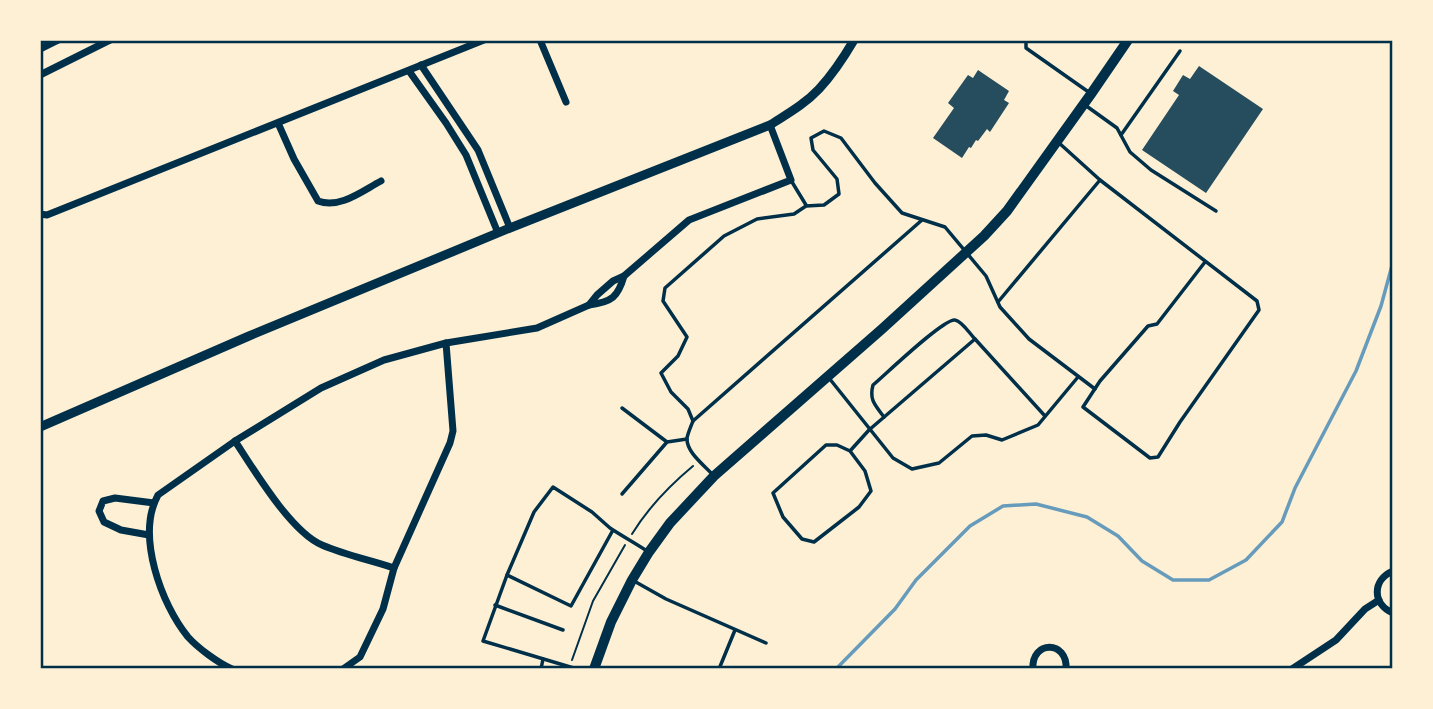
<svg xmlns="http://www.w3.org/2000/svg" width="1433" height="709" font-family="'Public Sans',sans-serif">
<style>
.lines{fill:none;stroke-linecap:round;stroke-linejoin:round}
.stream{stroke:#669bbc;stroke-width:3.5}
.building{fill:#264d5e}
.path{stroke:#003049;stroke-width:2}
.service{stroke:#003049;stroke-width:3.5}
.minor{stroke:#003049;stroke-width:7}
.tertiary{stroke:#003049;stroke-width:9}
.primary{stroke:#003049;stroke-width:10}
.neatline{fill:none;stroke:#003049;stroke-width:2.5}
</style>
<rect width="100%" height="100%" fill="#fdf0d5"/>
<g class="lines">
<!-- stream -->
<path class="stream" d="M 836,669 L 895,609 L 916,580 L 970,526 L 1003,506 L 1036,504 L 1087,517 L 1118,536 L 1142,561 L 1173,580 L 1209,580 L 1246,560 L 1282,522 L 1295,488 L 1356,371 L 1381,306 L 1393,262"/>
</g>
<!-- building -->
<g class="building">
<path d="M 1199,66 L 1263,109 L 1206,193 L 1142,150 L 1179,95 L 1173,91 L 1183,75 L 1190,79 Z"/>
<path d="M 978,70 L 1009,91 L 1004,100 L 1009,103 L 990,132 L 987,129 L 978,141 L 976,140 L 971,148 L 969,147 L 962,158 L 933,138 L 954,108 L 948,103 L 968,75 L 973,78 Z"/>
</g>
<g class="lines">
<!-- path -->
<g class="path">
<path d="M 632,534 C 648,508 669,486 693,466"/>
<path d="M 572,660 L 593,601 L 625,545"/>
</g>
<!-- service -->
<g class="service">
<path d="M 1026,40 L 1026,48 L 1090,93"/>
<path d="M 1085,105 L 1117,128 L 1130,152 L 1151,170 L 1216,211"/>
<path d="M 1121,135 L 1180,51"/>
<path d="M 1058,142 L 1100,180 L 1257,301 L 1259,310 L 1180,422 L 1158,457 L 1150,458 L 1083,407 L 1100,381 L 1148,326 L 1157,324 L 1205,262"/>
<path d="M 792,182 L 806,205"/>
<path d="M 998,302 L 1100,180"/>
<path d="M 829,378 L 893,458 L 912,469 L 939,463 L 972,436 L 986,435 L 1002,440 L 1038,425 L 1078,377"/>
<path d="M 622,408 L 667,442"/>
<path d="M 884,417 C 875,405 869,400 873,385 C 885,375 944,318 955,320 C 962,321 970,334 975,339"/>
<path d="M 693,421 L 922,220"/>
<path d="M 850,451 L 865,471 L 871,491 L 859,507 L 814,542 L 802,539 L 783,517 L 773,493 L 826,445 L 837,445 L 850,451 L 869,430 L 975,339 L 1045,416"/>
<path d="M 713,475 C 704,465 686,452 687,438 C 688,433 691,426 693,421 L 688,409 L 671,392 L 661,373 L 678,356 L 687,337 L 663,301 L 665,288 L 724,236 L 757,219 L 794,214 L 806,206 L 824,205 L 839,194 L 837,179 L 813,150 L 811,138 L 824,131 L 841,138 L 875,183 L 902,213 L 945,227 L 986,276 L 1000,307 L 1029,339 L 1095,389"/>
<path d="M 622,494 L 667,442 L 687,439"/>
<path d="M 613,530 L 571,606 L 507,575 L 534,512 L 553,487 L 592,512 L 610,528 C 622,536 635,543 647,551"/>
<path d="M 507,575 L 483,641 L 577,669"/>
<path d="M 634,581 L 666,599 L 766,643"/>
<path d="M 495,605 L 563,630"/>
<path d="M 541,669 L 543,659"/>
<path d="M 719,669 L 735,630"/>
</g>
<!-- minor -->
<g class="minor">
<path d="M 540,40 L 566,102"/>
<path d="M 40,49 L 58,40"/>
<path d="M 421,65 L 478,150 L 510,228"/>
<path d="M 409,71 L 446,123 L 466,155 L 498,233"/>
<path d="M 40,75 L 110,40"/>
<path d="M 278,123 L 294,159 L 318,201 C 340,209 362,191 381,181"/>
<path d="M 40,214 L 47,215 L 484,40"/>
<path d="M 589,305 C 612,302 618,297 624,276"/>
<path d="M 446,343 L 537,328 L 589,305 L 597,295 L 613,281 L 624,276 L 689,220 L 791,180 L 770,125"/>
<path d="M 235,441 C 254,470 291,532 322,545 C 345,555 370,560 394,568"/>
<path d="M 149,535 L 121,530 L 104,522 L 99,511 L 103,501 L 115,498 L 154,503"/>
<path d="M 1393,571 C 1372,580 1372,604 1393,613"/>
<path d="M 232,669 C 218,663 198,648 188,637 C 161,604 136,535 158,495 L 235,441 L 321,388 L 384,360 L 446,343 L 453,431 L 450,443 L 394,568 L 383,609 L 360,657 L 343,669"/>
<path d="M 1033,669 C 1031,640 1068,640 1066,669"/>
<path d="M 1292,669 L 1336,640 L 1365,609 L 1379,600"/>
</g>
<!-- tertiary -->
<path class="tertiary" d="M 40,427 L 249,336 L 510,228 L 770,125 C 787,114 805,104 819,89 C 833,74 844,57 854,40"/>
<!-- primary -->
<path class="primary" d="M 594,669 L 611,622 L 632,580 L 649,552 L 670,523 L 714,476 L 882,329 L 984,236 L 1007,211 L 1091,94 L 1128,40"/>
</g>
<!-- border -->
<rect width="1433" height="709" fill="none" stroke="#fdf0d5" stroke-width="84"/>
<rect x="42" y="42" width="1349" height="625" class="neatline"/>
</svg>
